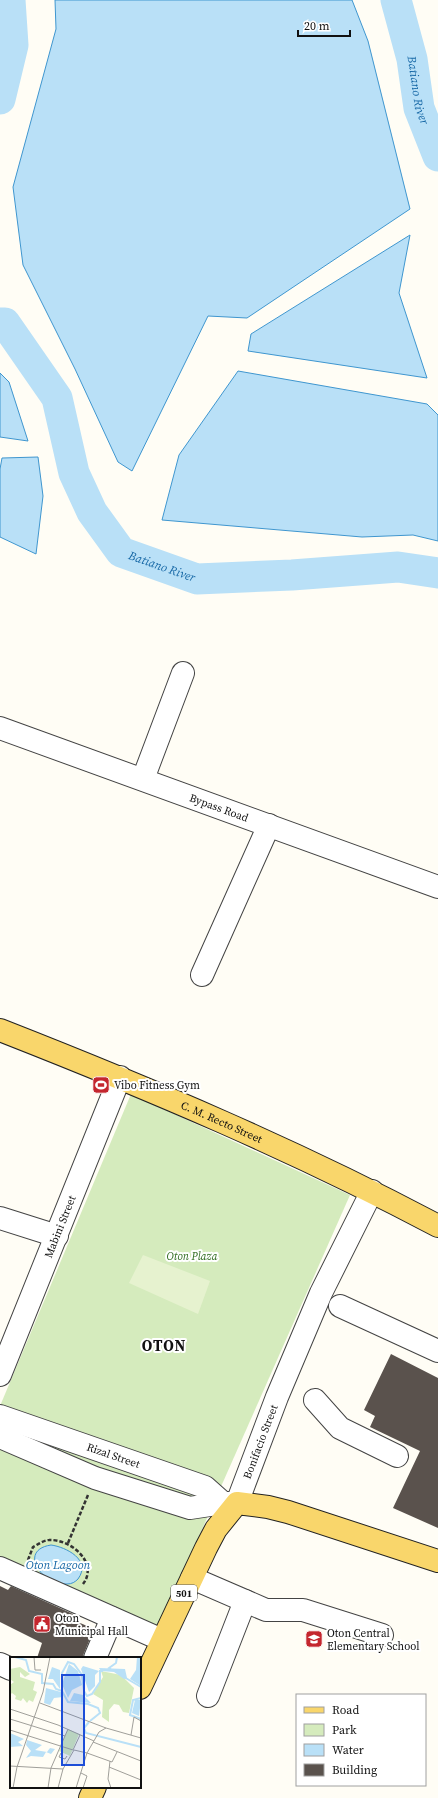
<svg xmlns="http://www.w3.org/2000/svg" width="438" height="1798" font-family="'Source Serif 4',serif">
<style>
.green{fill:#d5ebbd}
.pitch{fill:#e6f2cf}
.water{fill:#b9e0f7;stroke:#3f96cf}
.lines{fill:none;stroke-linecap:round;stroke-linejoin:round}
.river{stroke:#b9e0f7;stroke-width:31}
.building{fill:#5a524d}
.minor-casing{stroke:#444;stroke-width:24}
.major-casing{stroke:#222;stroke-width:24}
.path{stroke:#333;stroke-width:2.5;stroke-dasharray:4 2;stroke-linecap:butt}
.minor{stroke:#fff;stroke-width:22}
.major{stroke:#f9d66b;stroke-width:22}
.labels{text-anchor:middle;stroke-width:4;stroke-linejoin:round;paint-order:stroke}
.shield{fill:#fff;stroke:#585858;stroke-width:1}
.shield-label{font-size:10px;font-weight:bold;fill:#111}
.street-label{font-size:11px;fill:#111;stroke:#fff}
.poi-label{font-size:11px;fill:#111;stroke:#fff;text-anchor:start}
.park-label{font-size:11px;font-style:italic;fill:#2f6b1f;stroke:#fff}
.water-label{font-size:12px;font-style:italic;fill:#1768a6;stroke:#fff}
.district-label{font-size:15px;font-weight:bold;letter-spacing:1px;fill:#111;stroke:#fff}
.inset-river{fill:none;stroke:#b9e0f7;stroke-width:2}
.inset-road{fill:none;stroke:#a09f9a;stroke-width:1}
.view{fill:#1d4ed8;fill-opacity:0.15;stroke:#1d4ed8;stroke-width:2}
.inset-edge{fill:none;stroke:#111;stroke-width:2}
</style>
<rect width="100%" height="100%" fill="#fffdf5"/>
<!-- green -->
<path class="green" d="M 131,1094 L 350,1195 L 158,1629 L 0,1558 L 0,1406 Z"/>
<!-- pitch -->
<path class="pitch" d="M 143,1255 L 210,1281 L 198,1314 L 129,1283 Z"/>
<!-- water -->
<g class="water">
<path d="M 55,0 L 352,0 L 368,41 L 410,209 L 247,318 L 208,316 L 132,471 L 118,462 L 75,369 L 23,265 L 13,187 L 56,29 Z"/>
<path d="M 410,235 L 399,293 L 427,378 L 248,351 L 251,334 Z"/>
<path d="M 238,371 L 427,404 L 438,415 L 438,541 L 413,535 L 362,537 L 162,520 L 179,455 Z"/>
<path d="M 0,373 L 9,382 L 28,441 L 0,437 Z"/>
<path d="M 38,457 L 43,496 L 36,554 L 0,537 L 0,469 L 2,458 Z"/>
<path d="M 51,1545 C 66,1547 92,1560 78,1579 C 75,1582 72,1584 67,1584 C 41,1585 18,1550 51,1545 Z"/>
</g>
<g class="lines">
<!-- river -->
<g class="river">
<path id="s1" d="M 396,0 L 412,59 L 419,108 L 438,156"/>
<path d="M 0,99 L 13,45 L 10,0"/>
<path id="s2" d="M 0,323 L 5,323 L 57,398 L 74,473 L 92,512 L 121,552 L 197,579 L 292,575 L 398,567 L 438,573"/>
</g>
</g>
<!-- building -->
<g class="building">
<path d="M 391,1354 L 438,1378 L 438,1528 L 393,1508 L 420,1451 L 370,1427 L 375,1416 L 364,1410 Z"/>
<path d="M 0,1586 L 8,1590 L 11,1586 L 73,1614 L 71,1619 L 94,1629 L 82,1658 L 37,1658 L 42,1643 L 0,1622 Z"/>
</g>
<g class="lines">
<defs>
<g id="minor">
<path id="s3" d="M 0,728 L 438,887"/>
<path d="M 143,779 L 183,673"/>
<path d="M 202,975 L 269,825"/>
<path d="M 0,1218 L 57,1236"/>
<path d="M 340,1306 L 438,1351"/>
<path id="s4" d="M 0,1375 L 120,1077"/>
<path d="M 315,1400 L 340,1428 L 397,1456"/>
<path id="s5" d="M 0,1416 L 205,1487 L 223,1503"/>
<path id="s6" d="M 0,1437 L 95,1478 L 190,1508 L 223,1503 L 237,1503 L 277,1397 L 321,1293 L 372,1191"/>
<path d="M 0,1568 L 162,1640"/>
<path d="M 192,1578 L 266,1610 L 303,1610 L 382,1635"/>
<path d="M 95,1658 L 112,1618"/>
<path d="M 0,1664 L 11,1669"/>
<path d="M 208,1696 L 245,1601"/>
</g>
<g id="major">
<path id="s7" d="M 0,1030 C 148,1088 297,1151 438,1226"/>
<path d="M 140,1688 L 206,1548 L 216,1529 L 237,1503 L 268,1507 L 288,1512 L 438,1561"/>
<path d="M 90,1798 L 95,1787"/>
</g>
</defs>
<!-- minor casing -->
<use href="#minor" class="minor-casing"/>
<!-- major casing -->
<use href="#major" class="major-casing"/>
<!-- path -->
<g class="path">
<path d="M 68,1543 L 88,1495"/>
<path d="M 28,1560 L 33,1547 C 37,1545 44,1540 49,1540 C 71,1539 99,1563 83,1584"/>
</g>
<!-- minor -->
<use href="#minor" class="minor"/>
<!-- major -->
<use href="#major" class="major"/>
</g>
<!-- icons -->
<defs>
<symbol id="stadium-square" viewBox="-11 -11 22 22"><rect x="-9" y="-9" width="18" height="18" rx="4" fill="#c4262e" stroke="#fff"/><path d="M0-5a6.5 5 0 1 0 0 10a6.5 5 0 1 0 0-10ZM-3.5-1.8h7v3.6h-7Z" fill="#fff"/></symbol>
<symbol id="civic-square" viewBox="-11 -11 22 22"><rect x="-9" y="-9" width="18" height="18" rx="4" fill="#c4262e" stroke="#fff"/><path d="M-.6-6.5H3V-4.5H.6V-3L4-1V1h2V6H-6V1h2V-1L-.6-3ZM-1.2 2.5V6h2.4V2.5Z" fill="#fff"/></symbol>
<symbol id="school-square" viewBox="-11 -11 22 22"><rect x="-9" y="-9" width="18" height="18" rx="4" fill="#c4262e" stroke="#fff"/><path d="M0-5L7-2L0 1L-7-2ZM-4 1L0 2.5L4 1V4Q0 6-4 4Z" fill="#fff"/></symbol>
</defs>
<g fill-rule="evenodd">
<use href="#stadium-square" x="91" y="1075" width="20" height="20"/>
<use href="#civic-square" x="32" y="1614" width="20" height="20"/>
<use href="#school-square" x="304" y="1629" width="20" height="20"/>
</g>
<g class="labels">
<!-- shield labels -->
<rect class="shield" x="171" y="1585" width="26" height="16" rx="3"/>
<g class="shield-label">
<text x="184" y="1597">501</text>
</g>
<!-- street labels -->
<g class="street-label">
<text dy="4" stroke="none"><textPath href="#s3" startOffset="233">Bypass Road</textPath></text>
<text dy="4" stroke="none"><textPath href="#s7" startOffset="240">C. M. Recto Street</textPath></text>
<text dy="4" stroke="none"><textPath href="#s4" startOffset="160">Mabini Street</textPath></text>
<text dy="4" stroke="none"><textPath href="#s6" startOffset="316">Bonifacio Street</textPath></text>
<text dy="4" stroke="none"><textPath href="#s5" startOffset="120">Rizal Street</textPath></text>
</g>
<!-- poi labels -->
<g class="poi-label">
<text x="114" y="1089">Vibo Fitness Gym</text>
<text x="55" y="1622">Oton<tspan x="55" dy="13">Municipal Hall</tspan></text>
<text x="327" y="1637">Oton Central<tspan x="327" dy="13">Elementary School</tspan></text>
</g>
<!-- park labels -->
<g class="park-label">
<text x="192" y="1260">Oton Plaza</text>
</g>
<!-- water labels -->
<g class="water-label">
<text dy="4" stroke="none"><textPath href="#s1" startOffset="93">Batiano River</textPath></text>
<text dy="4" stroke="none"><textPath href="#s2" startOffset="309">Batiano River</textPath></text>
<text x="58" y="1569">Oton Lagoon</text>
</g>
<!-- district labels -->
<g class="district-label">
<text x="164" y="1351">OTON</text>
</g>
</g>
<!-- overview -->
<g transform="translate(10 1657)">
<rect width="131" height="131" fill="#fffdf5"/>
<path d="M 10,10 L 20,17 L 15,20 L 10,15 L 10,20 L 25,25 L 23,33 L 27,35 L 23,45 L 19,43 L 17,46 L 13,41 L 11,44 L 5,42 L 6,39 L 2,36 L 0,38 L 0,28 L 4,25 L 0,22 L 0,12 ZM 91,14 L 111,18 L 124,31 L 119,56 L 113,55 L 109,48 L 104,47 L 99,53 L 99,65 L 92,60 L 93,43 L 83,37 L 93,20 ZM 58,72 L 69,77 L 60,99 L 49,94 Z" fill="#d5ebbd"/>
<path d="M 127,0 L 131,1 L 131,29 L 120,22 L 126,13 ZM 59,7 L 68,14 L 72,28 L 62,33 L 58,41 L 52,27 ZM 73,9 L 89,14 L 85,18 L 85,29 L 79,35 L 71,12 ZM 42,10 L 50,13 L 50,32 L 43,22 L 38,22 ZM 89,11 L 115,12 L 117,21 L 114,22 L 104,15 L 91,14 ZM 36,31 L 51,35 L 53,40 L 44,41 L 40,48 L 34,46 ZM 64,36 L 73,38 L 81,46 L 60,44 ZM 125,43 L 131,43 L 129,59 L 122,56 ZM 0,76 L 14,82 L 8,85 L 13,89 L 0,90 ZM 17,83 L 32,88 L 25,93 L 37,95 L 40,91 L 45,92 L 41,97 L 36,95 L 33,100 L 21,99 L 16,101 L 21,94 L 16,88 Z" fill="#b9e0f7"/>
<path class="inset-river" d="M 5,0 L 16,3 L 19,14 L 32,17 L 32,26 L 43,27 L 46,32 L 52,34 L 58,45 L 78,47 L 88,51 L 90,56 L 80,64M 101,12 L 99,11 L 106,6 L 107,0M 114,20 L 131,30M 52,34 L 52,16 L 58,5 L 64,7 L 72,18 L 74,34 L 77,39 L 82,37 L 90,25 L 90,14 L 93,14M 131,41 L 123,43 L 120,58 L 131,62M 79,65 L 74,71 L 76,76 L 131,90"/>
<path class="inset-road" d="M 24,0 L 25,13 L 31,13M 30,46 L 96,71M 0,52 L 48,68 L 84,84M 0,62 L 55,79M 0,73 L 63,93M 121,78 L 124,60 L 131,64M 83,85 L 131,104M 63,93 L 70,78M 51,96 L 49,100 L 55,102 L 57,99M 100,104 L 98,122 L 101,131M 0,109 L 53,112 L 64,93 L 77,96 L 89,75 L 96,71 L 131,81M 7,110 L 33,35 L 40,0M 99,110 L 131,123M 71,116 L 77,119 L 73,131M 3,131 L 7,110M 38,131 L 41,111 L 58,72M 48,131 L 53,112M 66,131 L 77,96 L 102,105 L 107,95"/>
<path class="view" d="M 52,18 L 74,18 L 74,108 L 52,108 Z"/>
<rect width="131" height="131" class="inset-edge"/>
</g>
<!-- legend -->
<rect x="296" y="1694" width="130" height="92" fill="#ffffff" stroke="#a0a0a0"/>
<rect x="304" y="1707" width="20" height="6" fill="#f9d66b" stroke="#a0a0a0"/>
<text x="332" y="1714" font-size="12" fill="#111111">Road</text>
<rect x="304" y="1724" width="20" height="12" fill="#d5ebbd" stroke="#a0a0a0"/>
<text x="332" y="1734" font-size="12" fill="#111111">Park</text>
<rect x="304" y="1744" width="20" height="12" fill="#b9e0f7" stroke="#a0a0a0"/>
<text x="332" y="1754" font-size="12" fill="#111111">Water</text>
<rect x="304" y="1764" width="20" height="12" fill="#5a524d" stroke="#a0a0a0"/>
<text x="332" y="1774" font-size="12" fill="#111111">Building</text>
<!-- scale -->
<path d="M298 30v6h52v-6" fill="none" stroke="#111111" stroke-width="2"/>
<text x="304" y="30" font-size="12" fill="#111111" stroke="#ffffff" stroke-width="3" paint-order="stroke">20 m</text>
</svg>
